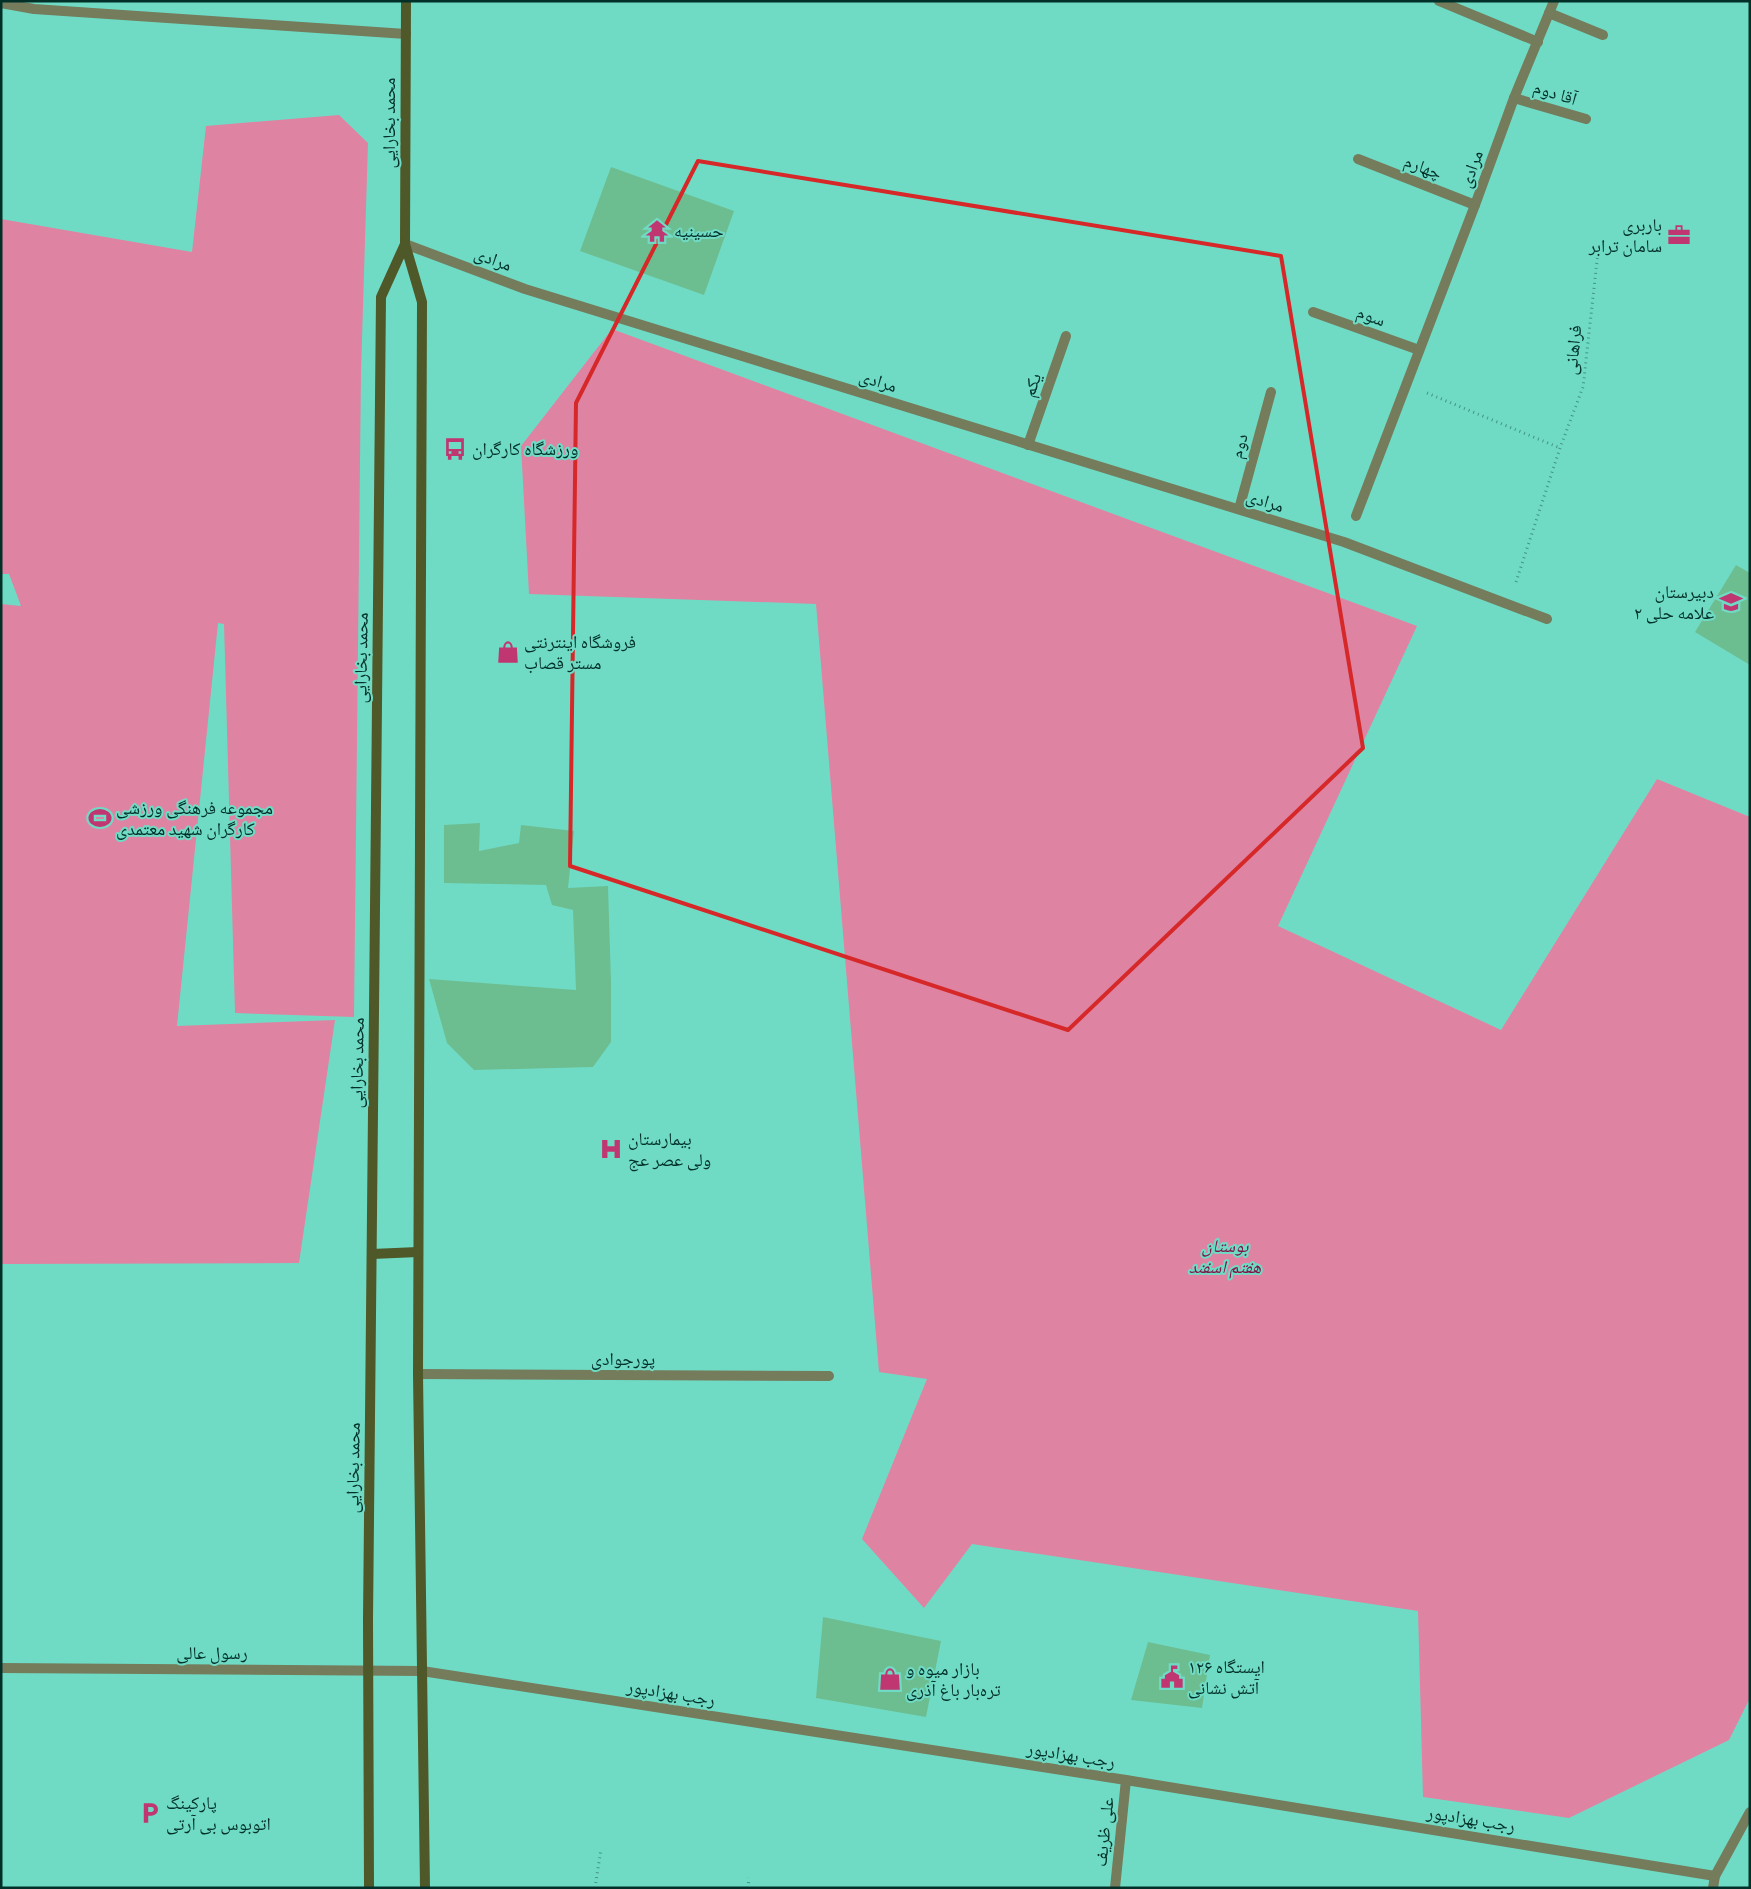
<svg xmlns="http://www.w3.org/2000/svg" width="1751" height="1889" font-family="Literata,'Noto Naskh Arabic',serif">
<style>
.green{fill:#df83a2}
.building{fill:#6cbe91}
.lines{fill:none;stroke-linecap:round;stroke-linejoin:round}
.path{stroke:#429585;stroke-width:3;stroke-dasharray:1 4;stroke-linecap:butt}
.service{stroke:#747c5c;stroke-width:10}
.minor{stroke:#747c5c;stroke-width:10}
.tertiary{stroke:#747c5c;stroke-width:10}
.secondary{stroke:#4f5829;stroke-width:10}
.marked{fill:none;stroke:#d62828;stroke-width:4;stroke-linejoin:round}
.labels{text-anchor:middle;stroke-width:4;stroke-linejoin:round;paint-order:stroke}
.street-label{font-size:18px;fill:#003028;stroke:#70dbc5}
.poi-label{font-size:18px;fill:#003028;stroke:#70dbc5;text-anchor:start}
.park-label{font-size:18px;font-style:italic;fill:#811547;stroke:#70dbc5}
</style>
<rect width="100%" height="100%" fill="#70dbc5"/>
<!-- green -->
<g class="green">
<path d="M 339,115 L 368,143 L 361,371 L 354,1017 L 235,1013 L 224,624 L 218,623 L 177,1026 L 335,1020 L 299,1263 L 1,1264 L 1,604 L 21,606 L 9,574 L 1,574 L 1,219 L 192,252 L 206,126 Z"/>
<path d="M 612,329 L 1417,626 L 1278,926 L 1501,1030 L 1657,779 L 1750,817 L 1750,1698 L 1729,1740 L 1569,1818 L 1423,1797 L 1418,1611 L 972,1544 L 924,1608 L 862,1539 L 927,1379 L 879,1372 L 816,604 L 529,594 L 521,446 Z"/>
</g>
<!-- building -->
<g class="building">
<path d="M 611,167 L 734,211 L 704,295 L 580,251 Z"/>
<path d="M 1736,565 L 1750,573 L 1750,665 L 1695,632 Z"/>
<path d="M 480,823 L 479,851 L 519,843 L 521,825 L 574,831 L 568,888 L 608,886 L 611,982 L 611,1042 L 593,1067 L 474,1070 L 447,1043 L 429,979 L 576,990 L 573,910 L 552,905 L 546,885 L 444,883 L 444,825 Z"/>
<path d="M 823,1617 L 941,1641 L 926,1717 L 816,1698 Z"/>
<path d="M 1148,1642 L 1210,1655 L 1202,1708 L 1131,1700 Z"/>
</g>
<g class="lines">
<!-- path -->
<g class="path">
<path d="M 1427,393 L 1560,448"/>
<path d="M 1516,582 L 1560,448 L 1583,387 L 1598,252"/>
<path d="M 595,1888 L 601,1849"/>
<path d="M 748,1888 L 749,1878"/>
</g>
<!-- service -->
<path class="service" d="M 1,3 L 34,9 L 406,34"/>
<!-- minor -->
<g class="minor">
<path d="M 1439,1 L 1538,42"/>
<path d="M 1549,13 L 1603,35"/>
<path d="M 1514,98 L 1586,119"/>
<path d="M 1358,159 L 1475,205"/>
<path d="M 1313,312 L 1419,350"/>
<path d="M 1028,445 L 1066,336"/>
<path d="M 1239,509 L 1271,392"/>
<path d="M 1356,516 L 1475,205 L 1514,98 L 1554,1"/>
<path d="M 418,1374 L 829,1376"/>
</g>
<!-- tertiary -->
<g class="tertiary">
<path d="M 405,244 L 525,289 L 1344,542 L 1547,619"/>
<path d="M 1,1668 L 422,1671 L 1126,1780 L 1715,1876"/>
<path d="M 1115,1888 L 1126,1780"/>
<path d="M 1713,1888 L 1715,1876 L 1750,1812"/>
</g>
<!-- secondary -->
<g class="secondary">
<path d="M 406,1 L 405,244 L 422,302 L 418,1374 L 425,1888"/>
<path d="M 372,1254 L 418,1252"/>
<path d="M 369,1888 L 368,1620 L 381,297 L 405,244"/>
</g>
</g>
<!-- marked area -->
<path class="marked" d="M 698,161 L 1281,256 L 1363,748 L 1068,1030 L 570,866 L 576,403 Z"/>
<!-- icons -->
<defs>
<symbol id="temple-bare" viewBox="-9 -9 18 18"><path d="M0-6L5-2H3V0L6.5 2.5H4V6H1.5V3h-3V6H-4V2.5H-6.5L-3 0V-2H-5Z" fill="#c03671" stroke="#70dbc5" stroke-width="2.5" paint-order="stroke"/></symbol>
<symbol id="office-bare" viewBox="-9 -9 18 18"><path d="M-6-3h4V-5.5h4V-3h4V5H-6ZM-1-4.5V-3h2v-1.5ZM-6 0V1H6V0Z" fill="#c03671" stroke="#70dbc5" stroke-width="2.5" paint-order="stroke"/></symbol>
<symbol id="bus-bare" viewBox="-9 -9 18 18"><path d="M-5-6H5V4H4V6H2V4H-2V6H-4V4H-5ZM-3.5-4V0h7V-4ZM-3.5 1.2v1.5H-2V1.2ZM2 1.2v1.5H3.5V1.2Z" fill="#c03671" stroke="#70dbc5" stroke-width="2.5" paint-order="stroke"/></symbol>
<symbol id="school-bare" viewBox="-9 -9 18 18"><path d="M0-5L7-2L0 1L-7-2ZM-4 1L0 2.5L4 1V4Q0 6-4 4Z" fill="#c03671" stroke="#70dbc5" stroke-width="2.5" paint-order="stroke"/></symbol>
<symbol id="shop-bare" viewBox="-9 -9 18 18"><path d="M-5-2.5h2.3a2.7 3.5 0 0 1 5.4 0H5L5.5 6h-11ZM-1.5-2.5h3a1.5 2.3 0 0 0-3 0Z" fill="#c03671" stroke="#70dbc5" stroke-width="2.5" paint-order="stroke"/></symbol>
<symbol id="stadium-bare" viewBox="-9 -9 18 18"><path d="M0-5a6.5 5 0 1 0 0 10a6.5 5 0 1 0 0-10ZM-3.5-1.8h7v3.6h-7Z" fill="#c03671" stroke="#70dbc5" stroke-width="2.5" paint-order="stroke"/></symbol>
<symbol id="hospital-bare" viewBox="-9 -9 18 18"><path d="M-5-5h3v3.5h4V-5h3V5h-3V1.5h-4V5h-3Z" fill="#c03671" stroke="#70dbc5" stroke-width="2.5" paint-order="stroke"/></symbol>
<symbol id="civic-bare" viewBox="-9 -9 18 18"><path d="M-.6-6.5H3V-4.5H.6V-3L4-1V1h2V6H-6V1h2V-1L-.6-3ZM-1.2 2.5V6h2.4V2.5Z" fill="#c03671" stroke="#70dbc5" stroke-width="2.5" paint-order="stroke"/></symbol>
<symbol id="parking-bare" viewBox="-9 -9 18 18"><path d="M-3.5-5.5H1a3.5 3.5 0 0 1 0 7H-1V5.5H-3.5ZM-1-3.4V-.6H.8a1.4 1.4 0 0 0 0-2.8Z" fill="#c03671" stroke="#70dbc5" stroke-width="2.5" paint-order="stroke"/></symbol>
</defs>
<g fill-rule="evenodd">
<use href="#temple-bare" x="641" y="215" width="32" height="32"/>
<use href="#office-bare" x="1663" y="219" width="32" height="32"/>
<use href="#bus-bare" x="439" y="433" width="32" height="32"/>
<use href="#school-bare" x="1715" y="586" width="32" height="32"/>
<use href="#shop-bare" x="492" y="636" width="32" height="32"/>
<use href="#stadium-bare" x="84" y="802" width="32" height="32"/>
<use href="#hospital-bare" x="595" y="1133" width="32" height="32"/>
<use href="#civic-bare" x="1156" y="1661" width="32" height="32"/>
<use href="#shop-bare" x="874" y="1663" width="32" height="32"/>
<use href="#parking-bare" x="134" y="1797" width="32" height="32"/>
</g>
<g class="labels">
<!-- street labels -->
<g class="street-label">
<text transform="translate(1555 93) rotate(17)" y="6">آقا دوم</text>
<text transform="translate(389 123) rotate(-90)" y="6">محمد بخارایی</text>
<text transform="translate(1423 167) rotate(21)" y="6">چهارم</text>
<text transform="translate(1471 169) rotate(-70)" y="6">مرادی</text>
<text transform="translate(493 259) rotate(20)" y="6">مرادی</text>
<text transform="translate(1371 316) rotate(20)" y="6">سوم</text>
<text transform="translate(1573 350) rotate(-84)" y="6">فراهانی</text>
<text transform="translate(878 381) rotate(17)" y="6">مرادی</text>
<text transform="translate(1032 385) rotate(-71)" y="6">یکم</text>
<text transform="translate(1239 446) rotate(-75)" y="6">دوم</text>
<text transform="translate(1265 501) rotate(17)" y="6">مرادی</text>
<text transform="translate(361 658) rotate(-89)" y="6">محمد بخارایی</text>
<text transform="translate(357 1063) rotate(-89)" y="6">محمد بخارایی</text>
<text x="623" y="1365">پورجوادی</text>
<text transform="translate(353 1468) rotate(-89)" y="6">محمد بخارایی</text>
<text x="212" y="1659">رسول عالی</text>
<text transform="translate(671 1693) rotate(9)" y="6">رجب بهزادپور</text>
<text transform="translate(1071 1755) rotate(9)" y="6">رجب بهزادپور</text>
<text transform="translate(1471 1819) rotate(9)" y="6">رجب بهزادپور</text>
<text transform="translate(1104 1832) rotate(-84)" y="6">علی ظریف</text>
</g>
<!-- poi labels -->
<g class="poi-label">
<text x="1662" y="231" text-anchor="end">باربری<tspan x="1662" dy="21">سامان ترابر</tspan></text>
<text x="674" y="237">حسینیه</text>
<text x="472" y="455">ورزشگاه کارگران</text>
<text x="1714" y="598" text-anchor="end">دبیرستان<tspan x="1714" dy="21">علامه حلی ۲</tspan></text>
<text x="524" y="648">فروشگاه اینترنتی<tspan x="524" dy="21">مستر قصاب</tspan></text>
<text x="116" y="814">مجموعه فرهنگی ورزشی<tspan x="116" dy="21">کارگران شهید معتمدی</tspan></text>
<text x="628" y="1145">بیمارستان<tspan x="628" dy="21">ولی عصر عج</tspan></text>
<text x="1188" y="1673">ایستگاه ۱۲۶<tspan x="1188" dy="21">آتش نشانی</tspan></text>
<text x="906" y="1675">بازار میوه و<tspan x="906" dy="21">تره‌بار باغ آذری</tspan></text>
<text x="166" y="1809">پارکینگ<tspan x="166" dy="21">اتوبوس بی آرتی</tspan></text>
</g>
<!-- park labels -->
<g class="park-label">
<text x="1225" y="1252">بوستان<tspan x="1225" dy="21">هفتم اسفند</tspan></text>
</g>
</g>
<!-- border -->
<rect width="1751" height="1889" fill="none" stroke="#003028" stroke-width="5"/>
</svg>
